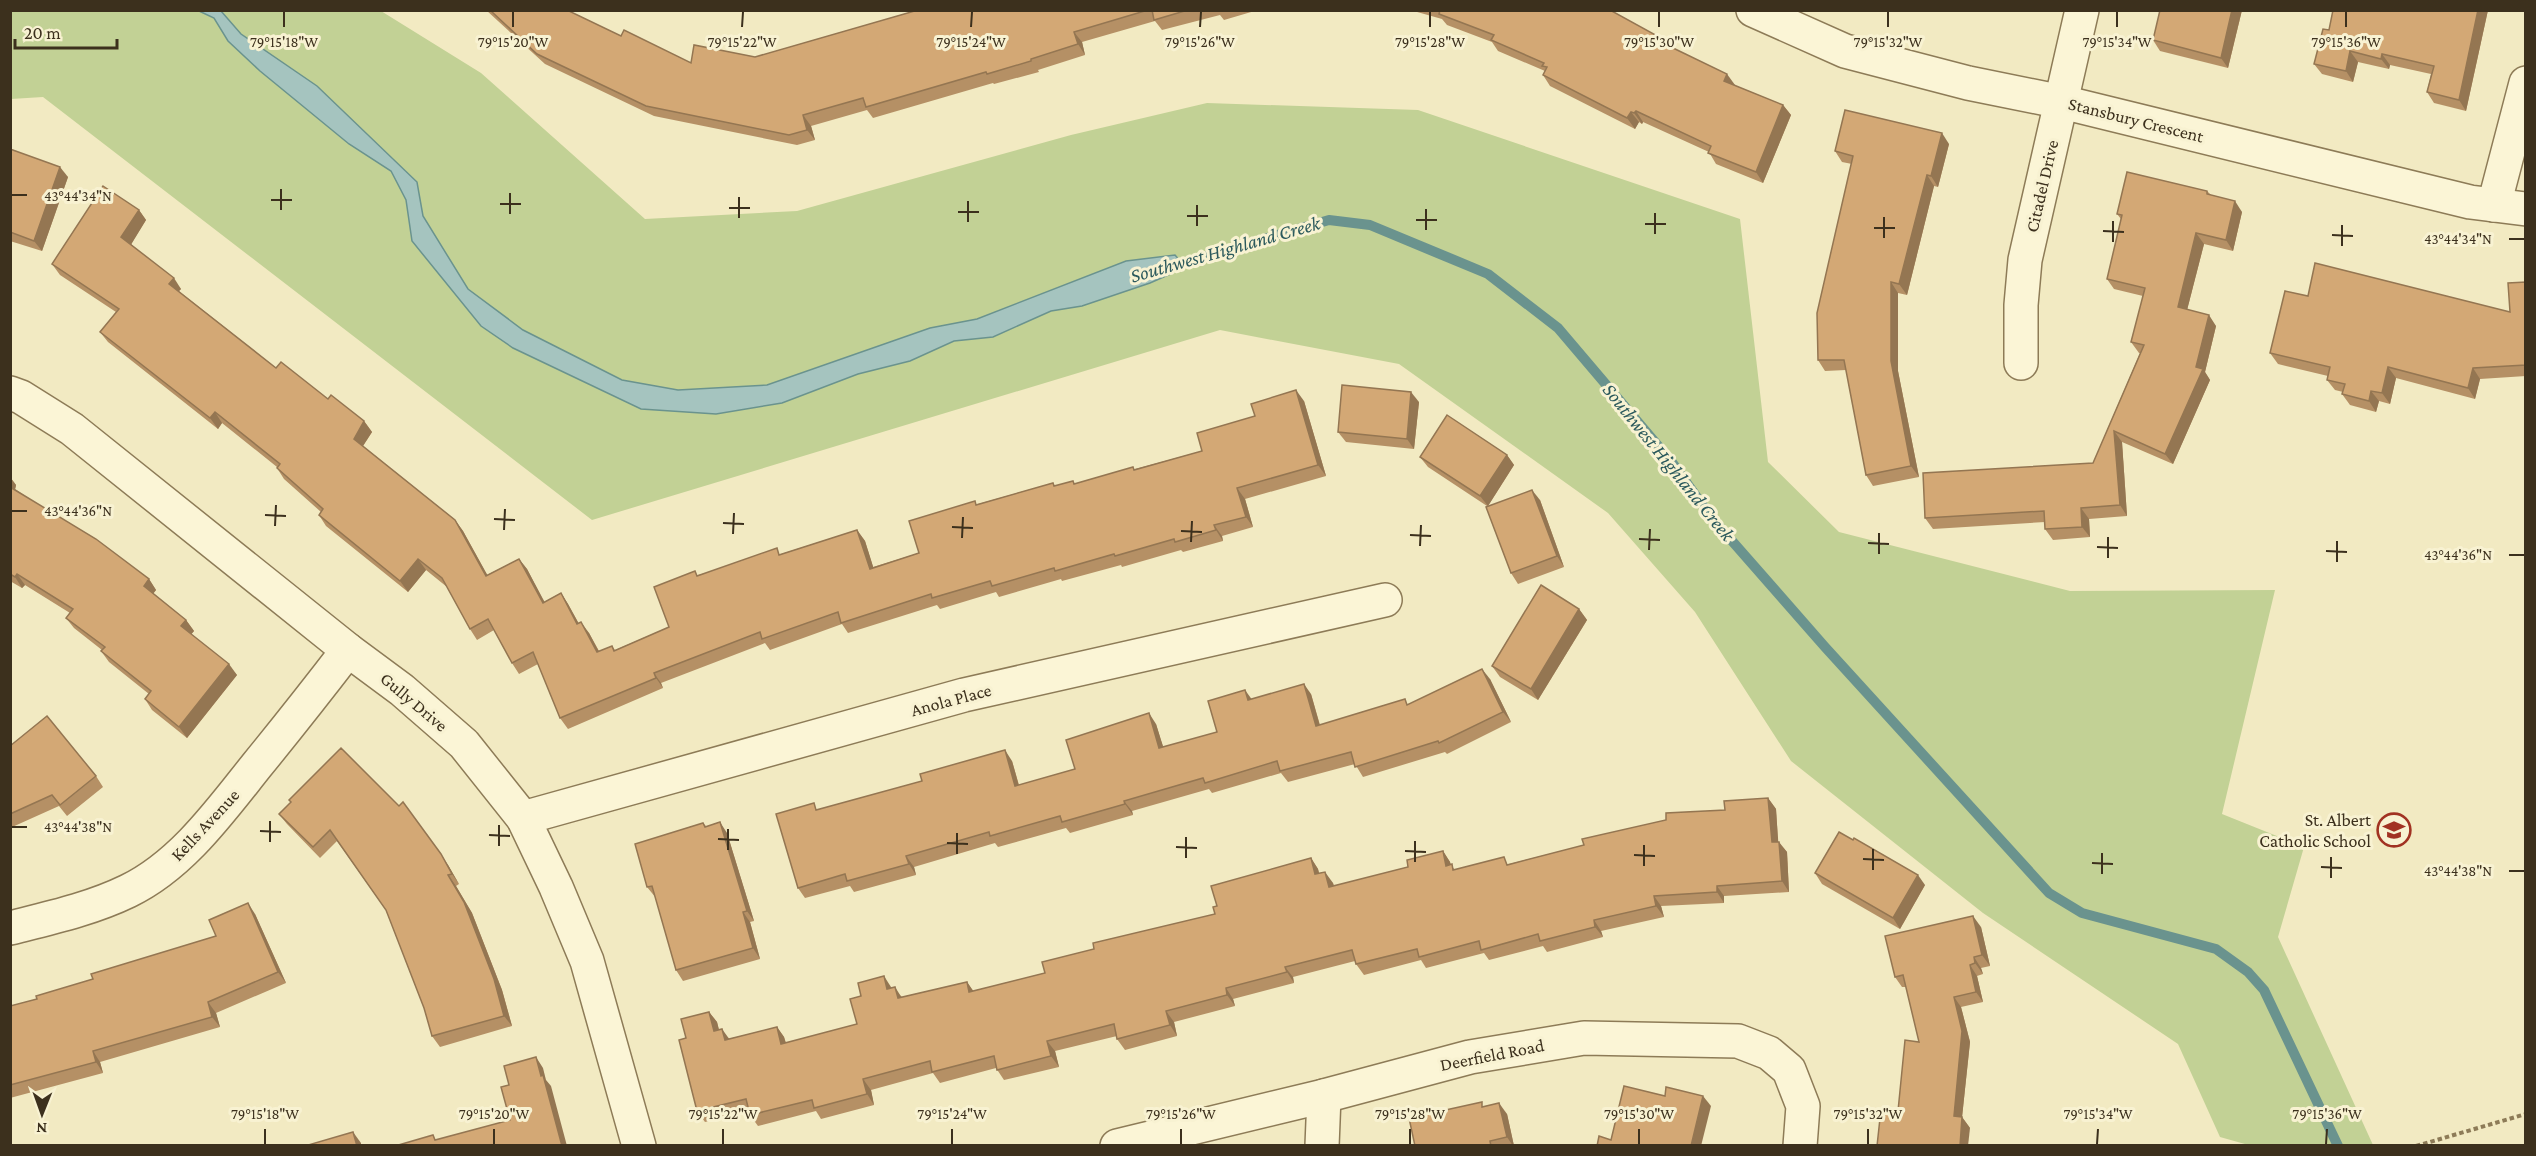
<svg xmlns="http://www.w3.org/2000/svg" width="2536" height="1156" font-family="'Crimson Pro',serif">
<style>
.green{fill:#c2d195}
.water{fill:#a5c4bf;stroke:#6a938e;stroke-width:1.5}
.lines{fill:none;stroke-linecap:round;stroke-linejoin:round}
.stream{stroke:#6a938e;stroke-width:10}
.minor-casing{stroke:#8d7b57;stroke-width:36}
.path{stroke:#8d7b57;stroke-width:4;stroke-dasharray:4.5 3;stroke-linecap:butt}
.minor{stroke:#fbf5d6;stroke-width:33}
.wall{fill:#b59065}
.shaded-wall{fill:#947652}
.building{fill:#d3a875;stroke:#947652;stroke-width:1.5}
.ticks{fill:none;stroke:#3c301d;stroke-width:2}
.labels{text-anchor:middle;stroke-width:6;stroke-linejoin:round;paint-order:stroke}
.street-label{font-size:18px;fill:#3c301d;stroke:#f8f2d2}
.poi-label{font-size:18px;fill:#3c301d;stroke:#f8f2d2;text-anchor:end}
.water-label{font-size:20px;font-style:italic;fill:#2b595c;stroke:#f8f2d2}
.ticks-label{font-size:15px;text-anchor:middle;fill:#3c301d;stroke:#f8f2d2;stroke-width:6;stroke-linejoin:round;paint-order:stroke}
</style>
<rect width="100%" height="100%" fill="#f2eac2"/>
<!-- green -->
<path class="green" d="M 11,11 L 381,11 L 481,73 L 645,219 L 797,211 L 1071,135 L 1207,103 L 1418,110 L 1740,219 L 1768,462 L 1839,532 L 2070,591 L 2275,590 L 2222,814 L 2304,847 L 2278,937 L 2373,1145 L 2252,1146 L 2220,1137 L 2178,1044 L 1983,913 L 1791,761 L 1695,612 L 1608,513 L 1399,364 L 1220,330 L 592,520 L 43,97 L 11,99 Z"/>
<!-- water -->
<path class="water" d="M 199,11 L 221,11 L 241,34 L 317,86 L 417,182 L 423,216 L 468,289 L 523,330 L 622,380 L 678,390 L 767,385 L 930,328 L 977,319 L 1126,261 L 1175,255 L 1182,263 L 1173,273 L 1150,283 L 1082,306 L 1051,311 L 993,337 L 954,341 L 910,361 L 858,374 L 782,403 L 716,414 L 641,409 L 513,348 L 481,326 L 412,241 L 406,200 L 391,171 L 349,144 L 260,71 L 228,41 L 214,18 Z"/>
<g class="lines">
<!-- stream -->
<path class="stream" d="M 1182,263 L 1329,220 L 1370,225 L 1488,274 L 1558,328 L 1671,461 L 1711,517 L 1825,647 L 2049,893 L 2082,913 L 2216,949 L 2248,972 L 2264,990 L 2338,1146"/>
<defs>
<g id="minor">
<path d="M 1753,10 L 1845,51 L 1968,83 L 2062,102 L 2470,202 L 2526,209"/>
<path d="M 2494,205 L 2526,83"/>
<path d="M 2021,363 L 2021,305 L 2025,260 L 2082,10"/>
<path d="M 10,393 L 21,397 L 72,429 L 348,650 L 402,690 L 464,744 L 523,818 L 556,887 L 587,961 L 639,1146"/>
<path d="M 523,818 L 964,695 L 1385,600"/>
<path d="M 10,928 C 50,918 91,909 128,891 C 182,865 221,810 257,765 C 288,727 318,689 348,650"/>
<path d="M 1117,1146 L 1324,1096 L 1470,1057 L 1584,1038 L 1738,1041 L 1769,1053 L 1789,1070 L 1803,1106 L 1800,1146"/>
<path d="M 1322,1146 L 1324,1096"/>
</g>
</defs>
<!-- minor casing -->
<use href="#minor" class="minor-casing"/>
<!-- path -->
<path class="path" d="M 2416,1146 L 2526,1114"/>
<!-- minor -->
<use href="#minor" class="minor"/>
</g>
<!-- wall -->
<g class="wall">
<path d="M 486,10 L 567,10 L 621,36 L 691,63 L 755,57 L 918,10 L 1258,10 L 1224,20 L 1220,15 L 1162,30 L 1155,21 L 1082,42 L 1085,55 L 1038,70 L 1039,72 L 994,84 L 993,83 L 873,118 L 867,110 L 811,126 L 815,140 L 797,145 L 654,116 L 545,64 Z"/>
<path d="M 1410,10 L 1610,10 L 1734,85 L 1783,105 L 1791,115 L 1763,183 L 1716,164 L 1709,152 L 1643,122 L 1642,124 L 1639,122 L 1635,129 L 1550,86 L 1543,75 L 1545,71 L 1498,51 L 1492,42 L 1447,25 L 1442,19 Z"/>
<path d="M 2242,10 L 2228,68 L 2160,51 L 2153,40 Z"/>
<path d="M 2488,10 L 2466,111 L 2434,103 L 2427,92 L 2431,74 L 2390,65 L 2389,69 L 2358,62 L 2353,82 L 2322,74 L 2314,64 L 2329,30 Z"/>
<path d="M 1949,144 L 1938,187 L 1934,186 L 1907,295 L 1898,293 L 1898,371 L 1919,477 L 1873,486 L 1866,475 L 1846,370 L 1825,371 L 1818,360 L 1852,164 L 1842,162 L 1835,151 Z"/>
<path d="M 10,149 L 68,177 L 42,251 L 10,241 Z"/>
<path d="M 2207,191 L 2211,195 L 2242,212 L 2233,251 L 2204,244 L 2187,310 L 2216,326 L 2205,372 L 2210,380 L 2173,464 L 2122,442 L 2127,516 L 2089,519 L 2090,537 L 2053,540 L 2045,529 L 2045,522 L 1933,529 L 1925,518 L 2093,463 L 2140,353 L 2139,353 L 2131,342 L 2143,296 L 2114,289 L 2107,279 L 2121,219 L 2117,214 Z"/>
<path d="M 139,210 L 146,220 L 131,244 L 181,289 L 179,291 L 276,368 L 364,421 L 372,432 L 363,446 L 455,520 L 463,531 L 487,575 L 519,559 L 527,569 L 544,602 L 561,593 L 568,604 L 579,624 L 589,633 L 599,651 L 612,646 L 615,650 L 669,627 L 698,575 L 781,554 L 857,530 L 865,541 L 873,567 L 919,553 L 978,504 L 1053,483 L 1055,486 L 1073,481 L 1075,484 L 1135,469 L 1202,451 L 1255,416 L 1304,401 L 1326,476 L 1245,499 L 1253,527 L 1222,536 L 1223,541 L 1183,552 L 1181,550 L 1122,567 L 1121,565 L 1062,581 L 1061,579 L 999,597 L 996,592 L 940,609 L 937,605 L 848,633 L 842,624 L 770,650 L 765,643 L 661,683 L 663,688 L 568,729 L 560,718 L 538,664 L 519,674 L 512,663 L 494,630 L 477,640 L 470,629 L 447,587 L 426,570 L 408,592 L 326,526 L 319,515 L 321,512 L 284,479 L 277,468 L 277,467 L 222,423 L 218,429 L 108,342 L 100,332 L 116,312 L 60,275 L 52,264 Z"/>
<path d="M 2526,282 L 2526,376 L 2480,379 L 2475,399 L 2396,378 L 2390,404 L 2379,401 L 2376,412 L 2350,405 L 2342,394 L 2343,392 L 2335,390 L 2327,380 L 2328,376 L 2278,364 L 2270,353 L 2308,296 L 2510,312 Z"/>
<path d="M 1419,402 L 1414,449 L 1346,442 L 1338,432 Z"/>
<path d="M 1507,455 L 1514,465 L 1488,506 L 1540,500 L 1564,567 L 1518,584 L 1511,573 L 1487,506 L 1428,467 L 1420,457 Z"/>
<path d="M 10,477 L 16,485 L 15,489 L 149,579 L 156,590 L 153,594 L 186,620 L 194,631 L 191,634 L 237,675 L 187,738 L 152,710 L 145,699 L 149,694 L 109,662 L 101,651 L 102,650 L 74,628 L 66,618 L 70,613 L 25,585 L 22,588 L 10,581 Z"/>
<path d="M 1579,609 L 1587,620 L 1538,700 L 1500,677 L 1492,666 Z"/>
<path d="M 1490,679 L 1511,722 L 1447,754 L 1445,752 L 1363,777 L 1355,764 L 1288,782 L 1281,773 L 1212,793 L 1209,789 L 1132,811 L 1133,815 L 1070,833 L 1066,828 L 998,847 L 995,843 L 914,867 L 916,875 L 854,892 L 850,886 L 805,898 L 798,888 L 819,810 L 922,781 L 1012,761 L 1019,785 L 1075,769 L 1156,724 L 1163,747 L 1217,732 L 1251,699 L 1311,694 L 1320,725 L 1409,704 Z"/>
<path d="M 10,746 L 96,776 L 103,787 L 67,816 L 59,806 L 10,828 Z"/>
<path d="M 1768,798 L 1776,809 L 1778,842 L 1787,852 L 1789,892 L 1724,896 L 1724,903 L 1661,906 L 1664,917 L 1601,931 L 1603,937 L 1547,952 L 1543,946 L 1489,960 L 1484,953 L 1426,968 L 1421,960 L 1364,975 L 1356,964 L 1355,961 L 1293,977 L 1294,983 L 1233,999 L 1235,1006 L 1174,1022 L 1177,1036 L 1125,1050 L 1117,1039 L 1117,1036 L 1055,1051 L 1059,1067 L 1004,1080 L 996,1068 L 940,1083 L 933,1073 L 871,1090 L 874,1105 L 821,1119 L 816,1111 L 758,1126 L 750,1115 L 749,1111 L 705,1122 L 697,1111 L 686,1038 L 709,1012 L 717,1022 L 719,1030 L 729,1039 L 777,1027 L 784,1037 L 786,1043 L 857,1024 L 861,996 L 891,987 L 902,997 L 967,982 L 973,991 L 1045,973 L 1094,949 L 1215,914 L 1217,906 L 1311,858 L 1318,869 L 1319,873 L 1333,883 L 1334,886 L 1408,867 L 1443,851 L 1450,862 L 1451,865 L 1455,870 L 1509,864 L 1725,810 Z"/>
<path d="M 279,814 L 448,865 L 459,884 L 456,886 L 472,913 L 502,990 L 512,1026 L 440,1047 L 432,1036 L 424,1008 L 386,910 L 337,841 L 320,858 L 287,824 Z"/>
<path d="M 703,823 L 706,826 L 727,833 L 754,921 L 750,922 L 760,959 L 683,981 L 676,970 L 656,898 L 647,887 Z"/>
<path d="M 1815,873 L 1925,885 L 1900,929 L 1822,884 Z"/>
<path d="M 255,914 L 286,983 L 216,1013 L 220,1027 L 100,1062 L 103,1073 L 10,1098 L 10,1006 L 37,999 L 93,979 L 216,936 Z"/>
<path d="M 1981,927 L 1990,966 L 1981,968 L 1983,974 L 1977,976 L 1983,1002 L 1961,1007 L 1970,1042 L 1962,1117 L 1970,1128 L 1898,1111 L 1919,1042 L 1906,987 L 1902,987 L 1895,977 Z"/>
<path d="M 1484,1106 L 1507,1114 L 1514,1146 L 1415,1146 Z"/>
</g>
<!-- shaded-wall -->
<g class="shaded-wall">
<path d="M 2232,10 L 2242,10 L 2228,68 L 2221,58 Z"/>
<path d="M 2478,10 L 2488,10 L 2466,111 L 2459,100 Z"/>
<path d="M 1074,32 L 1082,42 L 1085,55 L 1078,44 Z"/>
<path d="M 2350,51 L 2358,62 L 2353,82 L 2346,71 Z"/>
<path d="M 2382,54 L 2390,65 L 2389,69 L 2381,59 Z"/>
<path d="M 1727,74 L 1735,85 L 1731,92 L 1724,81 Z"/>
<path d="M 1783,105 L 1791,115 L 1763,183 L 1756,172 Z"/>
<path d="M 1636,111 L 1643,122 L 1642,124 L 1634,113 Z"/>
<path d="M 1631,112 L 1639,122 L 1635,129 L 1627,118 Z"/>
<path d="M 803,115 L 811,126 L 815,140 L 807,130 Z"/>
<path d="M 1942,133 L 1949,144 L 1938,187 L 1931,176 Z"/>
<path d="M 60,167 L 68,177 L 42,251 L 34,241 Z"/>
<path d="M 1927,175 L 1934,186 L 1907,295 L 1899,284 Z"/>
<path d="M 2235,201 L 2242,212 L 2233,251 L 2226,240 Z"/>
<path d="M 139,210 L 146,220 L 129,248 L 121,237 Z"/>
<path d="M 2196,233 L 2204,244 L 2185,318 L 2178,307 Z"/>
<path d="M 174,278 L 181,289 L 176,294 L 169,284 Z"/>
<path d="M 1891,282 L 1898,293 L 1898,371 L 1919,477 L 1911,466 L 1891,361 Z"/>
<path d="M 2209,315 L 2216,326 L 2205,372 L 2210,380 L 2173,464 L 2165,454 L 2196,367 Z"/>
<path d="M 2388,367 L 2396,378 L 2390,404 L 2382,393 Z"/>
<path d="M 2473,368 L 2480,379 L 2475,399 L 2468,388 Z"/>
<path d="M 1296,390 L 1304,401 L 1326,476 L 1318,465 Z"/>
<path d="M 2371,391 L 2379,401 L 2376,412 L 2369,401 Z"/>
<path d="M 1411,392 L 1419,402 L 1414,449 L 1407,439 Z"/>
<path d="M 215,412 L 222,423 L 218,429 L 210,418 Z"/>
<path d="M 364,421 L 372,432 L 361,449 L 354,439 Z"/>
<path d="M 2114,431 L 2122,442 L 2127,516 L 2120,505 Z"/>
<path d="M 1507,455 L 1514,465 L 1488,506 L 1480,496 Z"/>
<path d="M 10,477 L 16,485 L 14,495 L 10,490 Z"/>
<path d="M 1237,488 L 1245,499 L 1253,527 L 1246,517 Z"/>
<path d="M 1532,490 L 1540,500 L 1564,567 L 1557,556 Z"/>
<path d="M 2081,508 L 2089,519 L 2090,537 L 2082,527 Z"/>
<path d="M 455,520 L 463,531 L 494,587 L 486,576 Z"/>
<path d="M 1214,525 L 1222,536 L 1223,541 L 1216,530 Z"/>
<path d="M 857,530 L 865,541 L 877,579 L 870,569 Z"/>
<path d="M 418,559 L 426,570 L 408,592 L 400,581 Z"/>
<path d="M 519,559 L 527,569 L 551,614 L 543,603 Z"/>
<path d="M 17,574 L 25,585 L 22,588 L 15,577 Z"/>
<path d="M 149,579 L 156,590 L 151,596 L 144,586 Z"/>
<path d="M 561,593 L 568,604 L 585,635 L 577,624 Z"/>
<path d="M 1579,609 L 1587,620 L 1538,700 L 1531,689 Z"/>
<path d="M 186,620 L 194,631 L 189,637 L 181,626 Z"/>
<path d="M 581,622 L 589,633 L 605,663 L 597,652 Z"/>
<path d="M 229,664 L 237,675 L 187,738 L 179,727 Z"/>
<path d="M 1482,669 L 1490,679 L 1511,722 L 1503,712 Z"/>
<path d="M 654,673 L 661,683 L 663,688 L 656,678 Z"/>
<path d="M 1304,684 L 1311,694 L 1323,737 L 1316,726 Z"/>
<path d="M 1245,690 L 1253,701 L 1248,700 Z"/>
<path d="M 1149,713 L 1156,724 L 1167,759 L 1159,748 Z"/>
<path d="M 1005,750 L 1012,761 L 1022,797 L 1015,786 Z"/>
<path d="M 1768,798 L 1776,809 L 1779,853 L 1772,842 Z"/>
<path d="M 1124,801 L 1132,811 L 1133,815 L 1125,804 Z"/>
<path d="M 720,822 L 727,833 L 754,921 L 747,911 Z"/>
<path d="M 1779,842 L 1787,852 L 1789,892 L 1782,881 Z"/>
<path d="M 1443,851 L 1450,862 L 1454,877 L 1446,866 Z"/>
<path d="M 441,854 L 448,865 L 459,884 L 452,874 Z"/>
<path d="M 906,856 L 914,867 L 916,875 L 909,864 Z"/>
<path d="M 1311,858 L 1318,869 L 1322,885 L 1315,874 Z"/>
<path d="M 1325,872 L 1333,883 L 1337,898 L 1329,887 Z"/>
<path d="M 448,875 L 456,886 L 472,913 L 502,990 L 512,1026 L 504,1016 Z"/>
<path d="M 1918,875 L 1925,885 L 1900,929 L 1893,918 Z"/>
<path d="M 1717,886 L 1724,896 L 1724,903 L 1717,892 Z"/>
<path d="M 1654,896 L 1661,906 L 1664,917 L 1656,906 Z"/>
<path d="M 248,903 L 255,914 L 286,983 L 278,972 Z"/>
<path d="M 743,912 L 750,922 L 760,959 L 753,948 Z"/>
<path d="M 1973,916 L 1981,927 L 1990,966 L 1982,955 Z"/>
<path d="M 1594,920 L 1601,931 L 1603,937 L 1595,927 Z"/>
<path d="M 1974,957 L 1981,968 L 1983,974 L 1975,963 Z"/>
<path d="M 1970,965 L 1977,976 L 1983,1002 L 1976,992 Z"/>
<path d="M 1285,967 L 1293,977 L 1294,983 L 1287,972 Z"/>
<path d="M 884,976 L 891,987 L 895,1000 L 887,989 Z"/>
<path d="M 967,982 L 974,992 L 969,992 Z"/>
<path d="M 895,987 L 902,998 L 898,998 Z"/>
<path d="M 1226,988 L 1233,999 L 1235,1006 L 1227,995 Z"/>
<path d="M 1954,997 L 1961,1007 L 1970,1042 L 1961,1127 L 1954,1116 Z"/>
<path d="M 208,1002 L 216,1013 L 220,1027 L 212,1017 Z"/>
<path d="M 1166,1011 L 1174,1022 L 1177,1036 L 1170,1025 Z"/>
<path d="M 709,1012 L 717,1022 L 722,1042 L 714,1031 Z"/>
<path d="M 777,1027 L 784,1037 L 789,1054 L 781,1044 Z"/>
<path d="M 722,1029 L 730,1040 L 725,1040 Z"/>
<path d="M 1047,1041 L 1055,1051 L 1059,1067 L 1051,1056 Z"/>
<path d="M 93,1051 L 100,1062 L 103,1073 L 96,1062 Z"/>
<path d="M 536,1057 L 543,1068 L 546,1080 L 551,1086 L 567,1146 L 562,1146 L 541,1076 Z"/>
<path d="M 863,1079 L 871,1090 L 874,1105 L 867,1094 Z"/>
<path d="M 1703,1096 L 1711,1106 L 1701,1146 L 1691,1146 Z"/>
<path d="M 1499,1103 L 1507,1114 L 1514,1146 L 1513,1146 L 1507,1137 Z"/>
<path d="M 1962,1117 L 1970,1128 L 1968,1146 L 1960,1146 Z"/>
<path d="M 353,1132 L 361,1143 L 361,1146 L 357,1146 Z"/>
</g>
<!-- building -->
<g class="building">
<path d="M 490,10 L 567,10 L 621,36 L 624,30 L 691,63 L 694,45 L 755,57 L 918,10 L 1148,10 L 1074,32 L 1078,44 L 1031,59 L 1031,61 L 987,74 L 986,72 L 866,107 L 863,98 L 803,115 L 807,130 L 789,135 L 646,106 L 537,54 Z"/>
<path d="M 1152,10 L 1188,10 L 1154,20 Z"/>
<path d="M 1440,10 L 1610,10 L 1672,44 L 1671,47 L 1727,74 L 1724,81 L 1783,105 L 1756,172 L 1708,153 L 1711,146 L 1636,111 L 1634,113 L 1631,112 L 1627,118 L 1543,75 L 1547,67 L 1542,66 L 1544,63 L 1491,40 L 1494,35 L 1439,14 Z"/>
<path d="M 2160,10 L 2232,10 L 2221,58 L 2153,40 Z"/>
<path d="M 2333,10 L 2478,10 L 2459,100 L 2427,92 L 2434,66 L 2382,54 L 2381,59 L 2350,51 L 2346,71 L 2314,64 L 2323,29 L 2329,30 Z"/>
<path d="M 1845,110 L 1942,133 L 1931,176 L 1927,175 L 1899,284 L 1891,282 L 1891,361 L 1911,466 L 1866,475 L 1844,360 L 1818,360 L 1817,313 L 1853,156 L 1835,151 Z"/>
<path d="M 10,149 L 60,167 L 34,241 L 10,232 Z"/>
<path d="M 2127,172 L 2207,191 L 2207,194 L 2235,201 L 2226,240 L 2196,233 L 2178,307 L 2209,315 L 2196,367 L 2203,369 L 2165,454 L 2114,431 L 2120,505 L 2081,508 L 2082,527 L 2045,529 L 2044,511 L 1925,518 L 1923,473 L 2093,463 L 2144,345 L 2131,342 L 2145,288 L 2107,279 L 2122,215 L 2117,214 Z"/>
<path d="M 103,186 L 139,210 L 121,237 L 174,278 L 169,284 L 276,368 L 281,362 L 328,399 L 331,395 L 364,421 L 354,439 L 455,520 L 486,576 L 519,559 L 543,603 L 561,593 L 577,624 L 581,622 L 597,652 L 612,646 L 614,651 L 669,627 L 654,587 L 695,571 L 697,576 L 777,548 L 779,555 L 857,530 L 870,569 L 919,553 L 909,521 L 975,501 L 976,505 L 1053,483 L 1054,486 L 1073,481 L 1074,484 L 1133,467 L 1134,470 L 1202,451 L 1197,433 L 1255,416 L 1251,404 L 1296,390 L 1318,465 L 1237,488 L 1246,517 L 1214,525 L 1216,530 L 1175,542 L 1174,539 L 1115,556 L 1114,554 L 1055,571 L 1054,568 L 992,586 L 990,581 L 932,598 L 931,594 L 841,623 L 838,612 L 762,639 L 760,632 L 654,673 L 656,678 L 560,718 L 533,652 L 512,663 L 488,619 L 470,629 L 442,578 L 418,559 L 400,581 L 319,515 L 323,509 L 277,468 L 280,464 L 215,412 L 210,418 L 100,332 L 119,309 L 52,264 Z"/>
<path d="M 2315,263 L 2510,312 L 2508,283 L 2526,282 L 2526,365 L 2473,368 L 2468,388 L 2388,367 L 2382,393 L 2371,391 L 2369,401 L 2342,394 L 2345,384 L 2327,380 L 2330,367 L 2270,353 L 2285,291 L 2308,296 Z"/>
<path d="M 1342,385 L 1411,392 L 1407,439 L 1338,432 Z"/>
<path d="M 1447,415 L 1507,455 L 1480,496 L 1420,457 Z"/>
<path d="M 10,487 L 96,539 L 149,579 L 144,586 L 186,620 L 181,626 L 229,664 L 179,727 L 145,699 L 151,691 L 101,651 L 105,647 L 66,618 L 73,609 L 17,574 L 15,577 L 10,574 Z"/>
<path d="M 1532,490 L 1557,556 L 1511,573 L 1486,507 Z"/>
<path d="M 1541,585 L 1579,609 L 1531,689 L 1492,666 Z"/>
<path d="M 1482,669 L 1503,712 L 1439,743 L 1438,741 L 1355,767 L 1351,752 L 1280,771 L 1277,761 L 1205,783 L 1203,778 L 1124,801 L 1125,804 L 1062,822 L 1060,816 L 990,836 L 989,832 L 906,856 L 909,864 L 847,881 L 845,874 L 798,888 L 776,814 L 814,803 L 816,810 L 922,781 L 920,774 L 1005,750 L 1015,786 L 1075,769 L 1066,740 L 1149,713 L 1159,748 L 1217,732 L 1208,701 L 1245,690 L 1248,700 L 1304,684 L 1316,726 L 1405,699 L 1407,705 Z"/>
<path d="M 47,716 L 96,776 L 60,805 L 52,795 L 10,814 L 10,746 Z"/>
<path d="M 341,748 L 399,806 L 403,802 L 441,854 L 452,874 L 448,875 L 464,902 L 494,979 L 504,1016 L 432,1036 L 424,1008 L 386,910 L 330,830 L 313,847 L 279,814 L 291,802 L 289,800 Z"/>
<path d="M 1768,798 L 1772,842 L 1779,842 L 1782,881 L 1717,886 L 1717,892 L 1654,896 L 1656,906 L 1594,920 L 1595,927 L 1540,941 L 1538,934 L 1481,950 L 1479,941 L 1419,957 L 1417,949 L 1356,964 L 1352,950 L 1285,967 L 1287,972 L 1226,988 L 1227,995 L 1166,1011 L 1170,1025 L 1117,1039 L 1114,1024 L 1047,1041 L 1051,1056 L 997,1070 L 994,1056 L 932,1072 L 930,1061 L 863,1079 L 867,1094 L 814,1108 L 812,1100 L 750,1115 L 746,1099 L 697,1111 L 679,1040 L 686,1038 L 681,1019 L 709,1012 L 714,1031 L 722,1029 L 725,1040 L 777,1027 L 781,1044 L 857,1024 L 850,999 L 861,996 L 858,983 L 884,976 L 887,989 L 895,987 L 898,998 L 967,982 L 969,992 L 1045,973 L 1042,962 L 1094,949 L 1093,943 L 1215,914 L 1213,907 L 1217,906 L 1211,886 L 1311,858 L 1315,874 L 1325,872 L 1329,887 L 1408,867 L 1407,860 L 1443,851 L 1446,866 L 1452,864 L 1453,870 L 1504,857 L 1507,865 L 1584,845 L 1582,839 L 1666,820 L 1666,813 L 1725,810 L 1724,801 Z"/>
<path d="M 720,822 L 747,911 L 743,912 L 753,948 L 676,970 L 652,886 L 647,887 L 635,844 L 703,823 L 705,827 Z"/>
<path d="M 1839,832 L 1853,840 L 1854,838 L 1918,875 L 1893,918 L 1815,873 Z"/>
<path d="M 248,903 L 278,972 L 208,1002 L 212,1017 L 93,1051 L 96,1062 L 10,1085 L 10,1006 L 37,999 L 36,996 L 93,979 L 91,974 L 216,936 L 209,920 Z"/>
<path d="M 1973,916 L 1982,955 L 1974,957 L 1975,963 L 1970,965 L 1976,992 L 1954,997 L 1962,1031 L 1954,1116 L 1962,1117 L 1960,1146 L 1877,1146 L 1881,1109 L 1898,1111 L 1905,1040 L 1919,1042 L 1903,975 L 1895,977 L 1885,936 Z"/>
<path d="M 536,1057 L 541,1076 L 543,1075 L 562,1146 L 395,1146 L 433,1135 L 435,1140 L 510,1120 L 501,1087 L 509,1085 L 504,1066 Z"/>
<path d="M 1624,1086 L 1665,1096 L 1666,1087 L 1703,1096 L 1691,1146 L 1597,1146 L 1599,1136 L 1611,1140 Z"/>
<path d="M 1482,1102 L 1482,1107 L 1499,1103 L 1507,1137 L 1490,1141 L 1491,1146 L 1415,1146 L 1409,1118 Z"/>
<path d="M 353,1132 L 357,1146 L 309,1146 L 308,1145 Z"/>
</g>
<!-- ticks -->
<path class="ticks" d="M 284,27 L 284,12M 513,27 L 513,12M 742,27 L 743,12M 971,27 L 972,12M 1200,27 L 1201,12M 1430,27 L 1430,12M 1659,27 L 1659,12M 1888,27 L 1888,12M 2117,27 L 2117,12M 2346,27 L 2346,12M 12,195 L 27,195M 271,200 L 292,200M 500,204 L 521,204M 729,208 L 750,208M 281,210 L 281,189M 958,212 L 979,212M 510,214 L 510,193M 1187,216 L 1208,216M 739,218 L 739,197M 1416,220 L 1437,220M 968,222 L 968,201M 1645,224 L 1666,224M 1197,226 L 1197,205M 1874,228 L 1895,228M 1426,230 L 1426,209M 2103,231 L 2124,232M 1655,234 L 1655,213M 2332,235 L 2353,236M 1884,238 L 1884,217M 2509,239 L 2524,239M 2113,242 L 2113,221M 2342,246 L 2342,225M 12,511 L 27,511M 265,515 L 286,516M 494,519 L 515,520M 723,523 L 744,524M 275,526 L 276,505M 952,527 L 973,528M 504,530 L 505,509M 1181,531 L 1202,532M 733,534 L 734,513M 1410,535 L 1431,536M 962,538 L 963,517M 1639,539 L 1660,540M 1191,542 L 1192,521M 1868,543 L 1889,544M 1420,546 L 1421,525M 2097,547 L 2118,548M 1649,550 L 1650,529M 2326,551 L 2347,552M 1879,554 L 1879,533M 2509,555 L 2524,555M 2108,558 L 2108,537M 2337,562 L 2337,541M 12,827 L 27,827M 260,831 L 281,832M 489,835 L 510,836M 718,839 L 739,840M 270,842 L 270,821M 947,843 L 968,844M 499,846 L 499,825M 1176,847 L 1197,848M 728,850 L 728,829M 1405,851 L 1426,852M 957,854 L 957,833M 1634,855 L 1655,856M 1186,858 L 1186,837M 1863,859 L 1884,860M 1415,862 L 1415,841M 2092,863 L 2113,864M 1644,866 L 1644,845M 2321,867 L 2342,868M 1873,870 L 1873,849M 2509,871 L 2524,871M 2102,874 L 2102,853M 2331,878 L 2331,857M 265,1144 L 265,1129M 494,1144 L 494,1129M 723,1144 L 723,1129M 952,1144 L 952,1129M 1181,1144 L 1181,1129M 1410,1144 L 1410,1129M 1639,1144 L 1639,1129M 1868,1144 L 1868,1129M 2097,1144 L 2098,1129M 2326,1144 L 2327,1129"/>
<!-- icons -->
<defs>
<symbol id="school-ring" viewBox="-11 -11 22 22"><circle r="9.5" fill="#f8f2d2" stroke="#a13222" stroke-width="1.5"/><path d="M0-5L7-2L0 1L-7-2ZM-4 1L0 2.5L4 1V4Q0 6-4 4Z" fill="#a13222"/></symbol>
</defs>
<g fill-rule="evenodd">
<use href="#school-ring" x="2375" y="811" width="38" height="38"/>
</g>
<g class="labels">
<!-- street labels -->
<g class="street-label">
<text transform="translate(2136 120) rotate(14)" y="6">Stansbury Crescent</text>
<text transform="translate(2042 186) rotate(-77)" y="6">Citadel Drive</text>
<text transform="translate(951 700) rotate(-15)" y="6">Anola Place</text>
<text transform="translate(414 702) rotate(40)" y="6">Gully Drive</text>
<text transform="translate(205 825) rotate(-47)" y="6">Kells Avenue</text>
<text transform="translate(1492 1055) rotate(-11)" y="6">Deerfield Road</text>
</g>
<!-- poi labels -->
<g class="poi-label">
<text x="2371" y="826">St. Albert<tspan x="2371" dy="21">Catholic School</tspan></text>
</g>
<!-- water labels -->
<g class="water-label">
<text transform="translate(1225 249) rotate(-16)" y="7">Southwest Highland Creek</text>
<text transform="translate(1669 462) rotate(51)" y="7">Southwest Highland Creek</text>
</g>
</g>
<g class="ticks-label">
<text x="284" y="47">79°15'18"W</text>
<text x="513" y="47">79°15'20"W</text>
<text x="742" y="47">79°15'22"W</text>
<text x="971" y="47">79°15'24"W</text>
<text x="1200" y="47">79°15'26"W</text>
<text x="1430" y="47">79°15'28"W</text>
<text x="1659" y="47">79°15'30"W</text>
<text x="1888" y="47">79°15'32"W</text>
<text x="2117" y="47">79°15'34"W</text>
<text x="2346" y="47">79°15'36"W</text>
<text x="78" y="201">43°44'34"N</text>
<text x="2458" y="244">43°44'34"N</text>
<text x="78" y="516">43°44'36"N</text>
<text x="2458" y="560">43°44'36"N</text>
<text x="78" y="832">43°44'38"N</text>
<text x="2458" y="876">43°44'38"N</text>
<text x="265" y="1119">79°15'18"W</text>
<text x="494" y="1119">79°15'20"W</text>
<text x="723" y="1119">79°15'22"W</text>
<text x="952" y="1119">79°15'24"W</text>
<text x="1181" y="1119">79°15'26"W</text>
<text x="1410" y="1119">79°15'28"W</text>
<text x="1639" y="1119">79°15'30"W</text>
<text x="1868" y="1119">79°15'32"W</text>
<text x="2098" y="1119">79°15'34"W</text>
<text x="2327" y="1119">79°15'36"W</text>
</g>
<!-- border -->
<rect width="2536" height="1156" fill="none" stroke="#3c301d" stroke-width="24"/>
<!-- north arrow -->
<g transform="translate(42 1114) rotate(181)" stroke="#f8f2d2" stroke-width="4.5" paint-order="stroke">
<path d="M0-4.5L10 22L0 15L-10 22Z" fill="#3c301d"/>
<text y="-9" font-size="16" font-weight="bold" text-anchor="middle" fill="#3c301d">N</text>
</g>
<!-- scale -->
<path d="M15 39v9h102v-9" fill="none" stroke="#3c301d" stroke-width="3"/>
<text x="24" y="39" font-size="18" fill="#3c301d" stroke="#f8f2d2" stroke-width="4.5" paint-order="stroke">20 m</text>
</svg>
